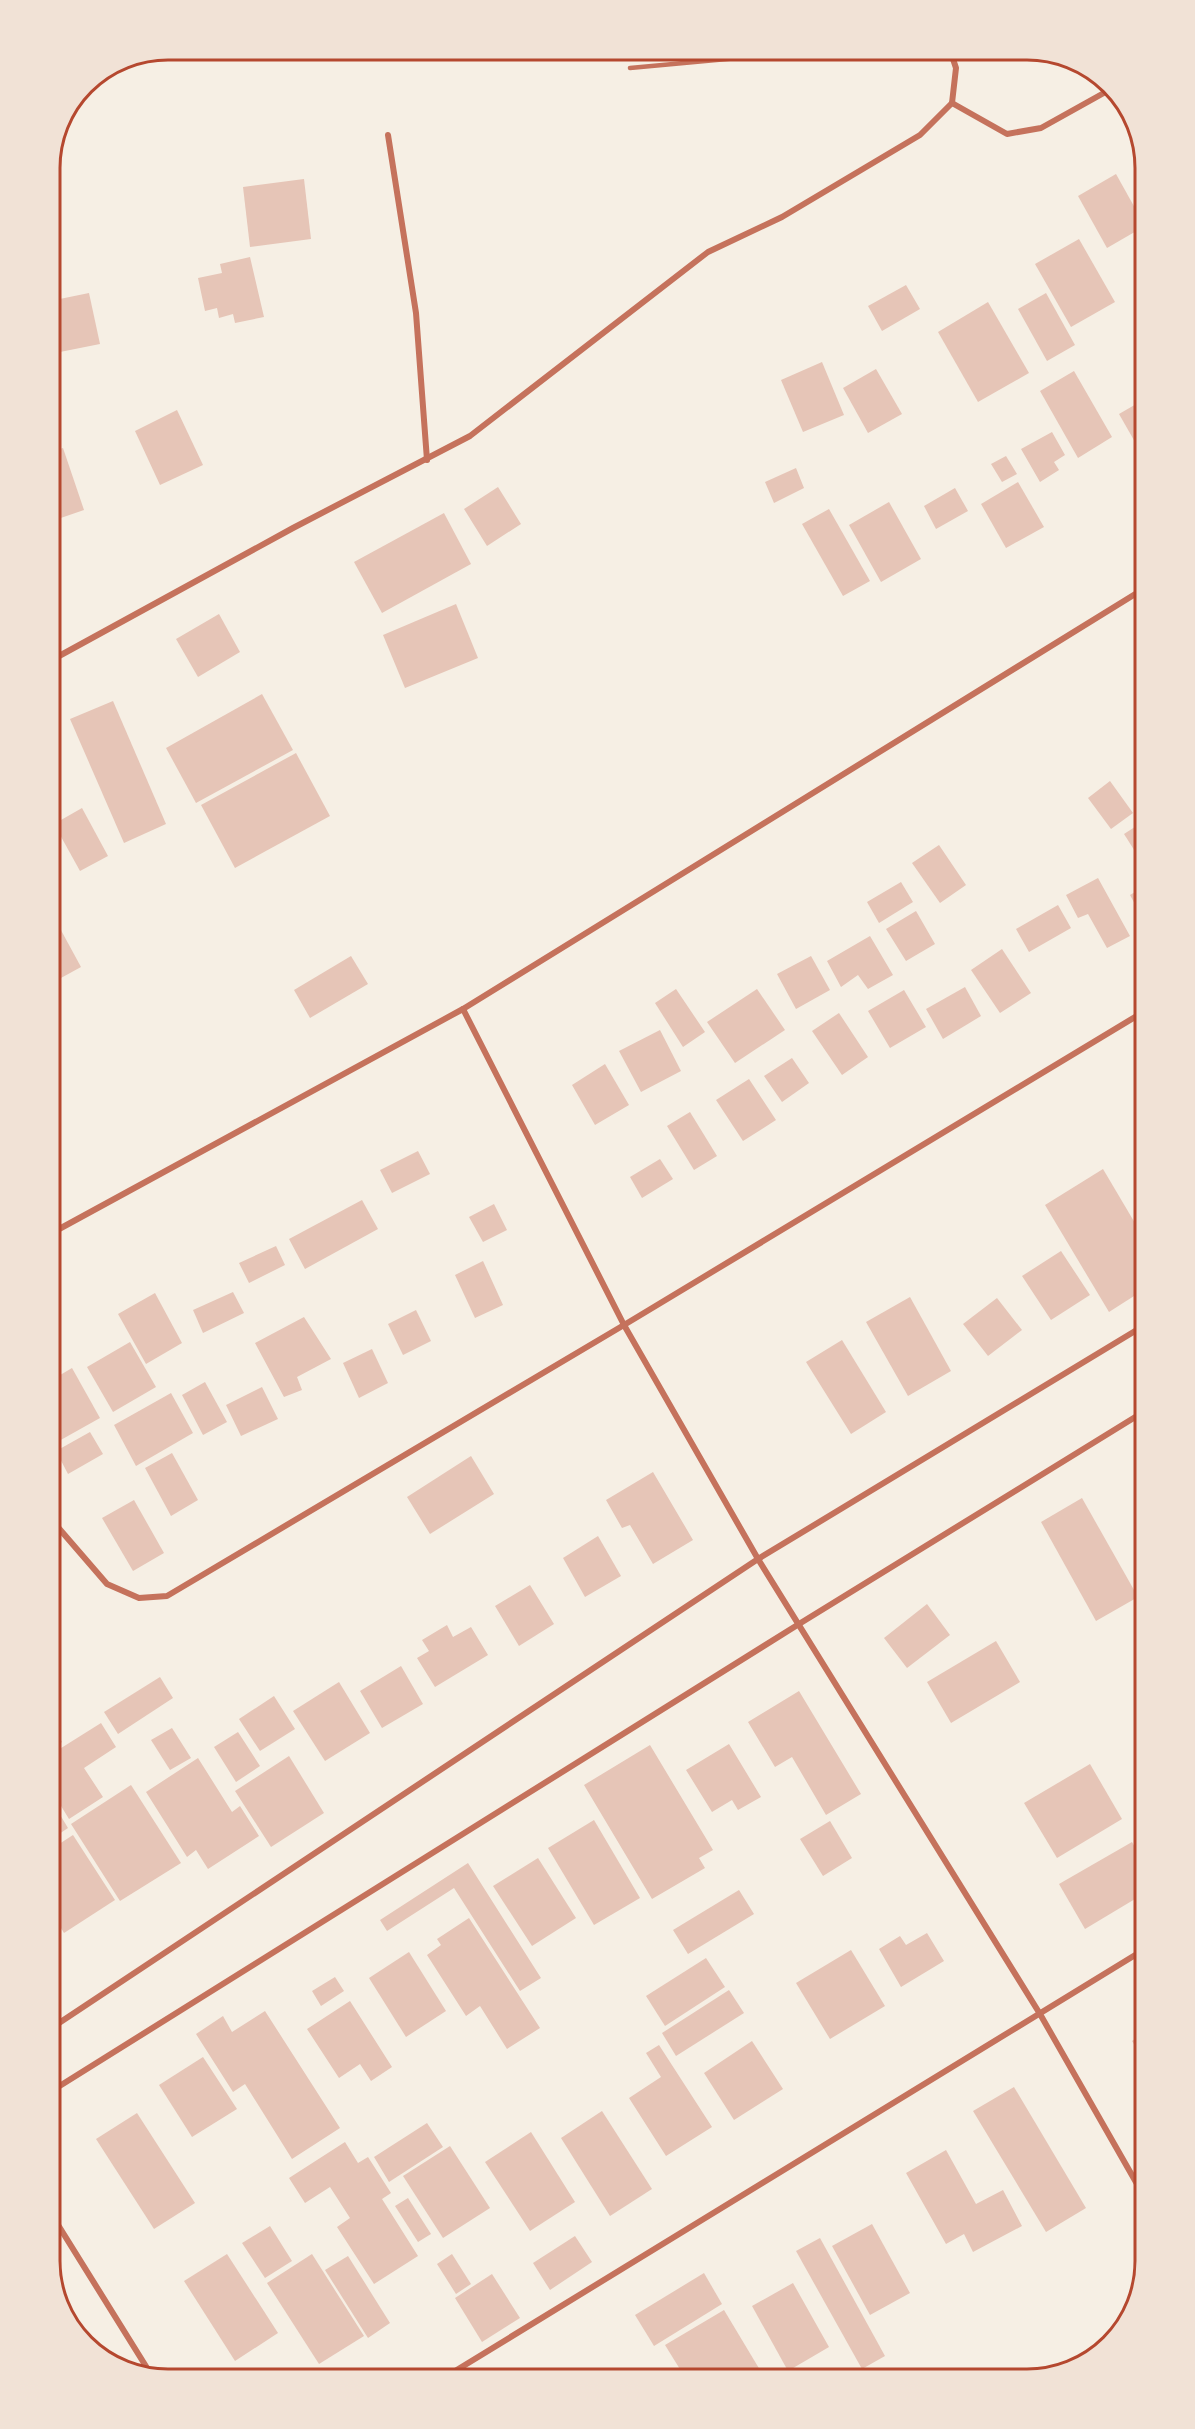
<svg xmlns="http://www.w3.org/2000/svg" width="1195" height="2429" font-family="'Source Sans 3',sans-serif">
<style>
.building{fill:#e6c5b7}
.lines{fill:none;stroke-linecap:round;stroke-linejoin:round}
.service{stroke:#c5725c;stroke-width:4.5}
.minor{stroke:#c5725c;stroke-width:6}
.rim{fill:none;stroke:#b5482f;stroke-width:3}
</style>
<rect width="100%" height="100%" fill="#f6efe4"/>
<!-- building -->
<g class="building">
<path d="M 1131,115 L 1137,123 L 1140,140 L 1127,117 Z"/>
<path d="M 1116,174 L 1145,226 L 1107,248 L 1078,196 Z"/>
<path d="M 304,179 L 311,239 L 250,247 L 243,187 Z"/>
<path d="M 1079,239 L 1115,302 L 1071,327 L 1035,264 Z"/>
<path d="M 250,257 L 264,317 L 235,323 L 233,314 L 219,318 L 217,308 L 205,311 L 198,278 L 222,273 L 220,264 Z"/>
<path d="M 906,285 L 920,309 L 882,331 L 868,306 Z"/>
<path d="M 89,293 L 100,344 L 50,354 L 50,301 Z"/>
<path d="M 1046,293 L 1075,345 L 1047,361 L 1018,309 Z"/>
<path d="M 988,302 L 1029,373 L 978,402 L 938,332 Z"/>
<path d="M 822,362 L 844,415 L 803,432 L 781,380 Z"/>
<path d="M 876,369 L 902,414 L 868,433 L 843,388 Z"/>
<path d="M 1074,371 L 1112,437 L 1078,458 L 1040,391 Z"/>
<path d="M 1138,403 L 1145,417 L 1145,445 L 1139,449 L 1119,414 Z"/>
<path d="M 177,410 L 203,465 L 160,485 L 135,431 Z"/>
<path d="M 1052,432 L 1065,455 L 1054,462 L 1059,470 L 1040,482 L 1021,449 Z"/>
<path d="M 63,448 L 84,510 L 52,521 L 50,514 L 50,452 Z"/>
<path d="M 1006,456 L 1017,474 L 1002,482 L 991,464 Z"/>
<path d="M 796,468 L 804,488 L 774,503 L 765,482 Z"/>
<path d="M 1018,482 L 1044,527 L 1006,548 L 981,504 Z"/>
<path d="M 498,487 L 521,524 L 487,546 L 464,509 Z"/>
<path d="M 955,488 L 968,511 L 936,529 L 924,506 Z"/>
<path d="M 889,502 L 921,559 L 881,582 L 849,525 Z"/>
<path d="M 829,509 L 870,581 L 843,596 L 802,524 Z"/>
<path d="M 444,513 L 471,564 L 382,613 L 354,562 Z"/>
<path d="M 456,604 L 478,658 L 405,688 L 383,635 Z"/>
<path d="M 219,614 L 240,652 L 198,677 L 176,639 Z"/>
<path d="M 262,694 L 293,750 L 196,803 L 166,748 Z"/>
<path d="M 113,701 L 166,824 L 124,843 L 70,719 Z"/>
<path d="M 296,753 L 330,816 L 235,868 L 201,805 Z"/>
<path d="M 1110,781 L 1133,813 L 1111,829 L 1088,798 Z"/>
<path d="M 82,808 L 108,856 L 80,871 L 54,824 Z"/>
<path d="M 1141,823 L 1145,830 L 1145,862 L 1143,864 L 1124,834 Z"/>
<path d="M 939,845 L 966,885 L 940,903 L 912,863 Z"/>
<path d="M 1098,878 L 1130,936 L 1107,948 L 1088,914 L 1078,918 L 1066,895 Z"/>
<path d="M 901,882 L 913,902 L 879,923 L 867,902 Z"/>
<path d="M 1145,886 L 1145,917 L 1143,919 L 1130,895 Z"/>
<path d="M 1058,905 L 1071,928 L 1029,952 L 1016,929 Z"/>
<path d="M 50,910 L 81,967 L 50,984 Z"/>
<path d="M 916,911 L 935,944 L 906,961 L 886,929 Z"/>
<path d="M 870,936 L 893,975 L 868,989 L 858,975 L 841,987 L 827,961 Z"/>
<path d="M 1002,949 L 1031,993 L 1000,1013 L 971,970 Z"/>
<path d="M 351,956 L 368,984 L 310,1018 L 294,990 Z"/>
<path d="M 811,956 L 830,990 L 796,1009 L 777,974 Z"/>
<path d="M 965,987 L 981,1016 L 943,1039 L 926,1009 Z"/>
<path d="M 676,989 L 705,1032 L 683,1047 L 655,1003 Z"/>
<path d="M 757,989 L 785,1030 L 735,1063 L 707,1022 Z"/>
<path d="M 904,990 L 926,1027 L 890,1048 L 868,1011 Z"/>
<path d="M 839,1013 L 868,1057 L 842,1075 L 812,1031 Z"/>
<path d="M 660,1030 L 681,1071 L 641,1092 L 619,1051 Z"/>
<path d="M 792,1058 L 809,1083 L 782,1102 L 764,1076 Z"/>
<path d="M 605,1064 L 629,1105 L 595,1125 L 572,1085 Z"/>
<path d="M 749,1079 L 776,1120 L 743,1141 L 716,1100 Z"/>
<path d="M 690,1112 L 717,1156 L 694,1170 L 667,1126 Z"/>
<path d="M 418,1151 L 430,1174 L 392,1193 L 380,1170 Z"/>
<path d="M 660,1159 L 673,1179 L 642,1198 L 630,1177 Z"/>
<path d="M 1103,1169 L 1145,1240 L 1145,1289 L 1109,1312 L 1045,1205 Z"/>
<path d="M 362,1200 L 378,1229 L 305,1269 L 289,1239 Z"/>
<path d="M 494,1204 L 507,1230 L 483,1242 L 469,1217 Z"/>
<path d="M 276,1246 L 285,1265 L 249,1283 L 239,1263 Z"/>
<path d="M 1061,1251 L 1090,1295 L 1051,1320 L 1022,1276 Z"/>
<path d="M 483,1261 L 503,1305 L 475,1318 L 455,1275 Z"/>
<path d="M 233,1292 L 244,1313 L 203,1333 L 193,1310 Z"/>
<path d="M 155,1293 L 182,1343 L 146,1364 L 118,1314 Z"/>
<path d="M 910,1297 L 951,1371 L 908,1396 L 866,1322 Z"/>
<path d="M 997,1298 L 1022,1330 L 988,1356 L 963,1324 Z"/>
<path d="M 416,1310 L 431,1341 L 403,1355 L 388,1324 Z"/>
<path d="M 304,1317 L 331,1359 L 297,1377 L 302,1390 L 284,1397 L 255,1343 Z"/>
<path d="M 842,1340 L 886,1412 L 851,1434 L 806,1362 Z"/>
<path d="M 130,1342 L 156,1387 L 113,1412 L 87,1367 Z"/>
<path d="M 372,1349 L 388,1383 L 359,1398 L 343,1363 Z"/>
<path d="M 72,1368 L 100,1418 L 50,1446 L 50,1381 Z"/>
<path d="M 205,1382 L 227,1422 L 203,1435 L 182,1395 Z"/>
<path d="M 262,1387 L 278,1419 L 241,1436 L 226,1405 Z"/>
<path d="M 171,1393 L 193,1433 L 136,1466 L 114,1425 Z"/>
<path d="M 90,1432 L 103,1454 L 68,1474 L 56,1451 Z"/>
<path d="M 172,1453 L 198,1500 L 171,1516 L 145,1468 Z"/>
<path d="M 471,1456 L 494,1494 L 430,1534 L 407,1497 Z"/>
<path d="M 653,1472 L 693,1540 L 653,1564 L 630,1525 L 622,1528 L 606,1500 Z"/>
<path d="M 1082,1498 L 1138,1597 L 1096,1621 L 1041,1522 Z"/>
<path d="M 134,1500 L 164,1553 L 133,1571 L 102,1518 Z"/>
<path d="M 598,1536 L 621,1576 L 585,1597 L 563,1558 Z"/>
<path d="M 530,1585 L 554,1624 L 519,1646 L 495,1606 Z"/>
<path d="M 927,1604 L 950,1635 L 907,1668 L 884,1638 Z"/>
<path d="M 447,1625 L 453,1637 L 471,1627 L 488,1655 L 435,1687 L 417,1658 L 429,1651 L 422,1640 Z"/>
<path d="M 996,1641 L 1020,1682 L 951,1723 L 927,1682 Z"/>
<path d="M 401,1666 L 423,1704 L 382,1728 L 360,1691 Z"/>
<path d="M 160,1677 L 173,1698 L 118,1734 L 104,1712 Z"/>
<path d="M 339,1682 L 370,1733 L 325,1761 L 293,1711 Z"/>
<path d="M 799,1691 L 861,1794 L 826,1815 L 792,1757 L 775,1767 L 748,1722 Z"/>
<path d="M 274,1696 L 295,1729 L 260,1751 L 239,1719 Z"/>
<path d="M 50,1723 L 62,1742 L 50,1750 Z"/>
<path d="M 101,1723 L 116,1747 L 84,1768 L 103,1797 L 69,1819 L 50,1788 L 50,1755 Z"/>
<path d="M 172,1728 L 191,1758 L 170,1770 L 151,1740 Z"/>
<path d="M 238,1732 L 260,1766 L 236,1782 L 214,1747 Z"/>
<path d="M 729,1744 L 761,1797 L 738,1810 L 732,1800 L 712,1812 L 686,1770 Z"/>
<path d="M 650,1745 L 713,1850 L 699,1858 L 705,1868 L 652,1899 L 584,1785 Z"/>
<path d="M 289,1756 L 324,1813 L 271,1847 L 235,1791 Z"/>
<path d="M 198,1758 L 232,1812 L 240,1806 L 259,1836 L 208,1869 L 196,1850 L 187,1857 L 146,1792 Z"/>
<path d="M 1090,1764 L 1122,1819 L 1057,1858 L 1024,1803 Z"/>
<path d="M 131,1785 L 181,1863 L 120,1901 L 71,1824 Z"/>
<path d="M 50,1798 L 68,1828 L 50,1840 Z"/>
<path d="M 594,1820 L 640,1898 L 594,1925 L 548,1848 Z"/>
<path d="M 830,1821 L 852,1858 L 823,1876 L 800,1839 Z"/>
<path d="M 73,1835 L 115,1900 L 64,1933 L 50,1910 L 50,1850 Z"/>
<path d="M 1132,1842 L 1145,1865 L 1145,1893 L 1085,1929 L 1059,1884 Z"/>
<path d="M 538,1858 L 576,1918 L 532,1946 L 493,1886 Z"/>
<path d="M 468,1863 L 541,1978 L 520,1991 L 454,1888 L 387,1931 L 380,1920 Z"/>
<path d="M 739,1890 L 754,1914 L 688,1954 L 673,1930 Z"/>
<path d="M 469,1918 L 540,2028 L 507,2049 L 480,2006 L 466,2016 L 427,1955 L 441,1945 L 437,1939 Z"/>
<path d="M 927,1933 L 944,1961 L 901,1987 L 879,1949 L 900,1936 L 906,1945 Z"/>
<path d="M 851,1950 L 885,2006 L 830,2039 L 796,1983 Z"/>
<path d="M 409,1952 L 446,2011 L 406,2037 L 369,1978 Z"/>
<path d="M 706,1958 L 725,1987 L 665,2026 L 646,1996 Z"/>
<path d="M 335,1977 L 344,1991 L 321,2006 L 312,1991 Z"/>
<path d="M 729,1990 L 744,2013 L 676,2056 L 662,2033 Z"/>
<path d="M 350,2001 L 392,2067 L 371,2081 L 360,2064 L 339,2078 L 307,2029 Z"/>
<path d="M 265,2011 L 340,2128 L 292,2159 L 245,2084 L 233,2092 L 196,2034 L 223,2016 L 232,2032 Z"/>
<path d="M 1145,2032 L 1145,2062 L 1132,2041 Z"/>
<path d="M 752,2041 L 783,2089 L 734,2120 L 704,2073 Z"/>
<path d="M 659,2045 L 712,2127 L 666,2156 L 629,2098 L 661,2077 L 646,2053 Z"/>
<path d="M 203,2057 L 237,2109 L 192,2137 L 159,2085 Z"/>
<path d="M 1014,2087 L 1086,2208 L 1046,2232 L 973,2111 Z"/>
<path d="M 602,2111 L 652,2189 L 610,2216 L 561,2138 Z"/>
<path d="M 137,2113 L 195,2203 L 154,2229 L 96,2139 Z"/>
<path d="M 427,2123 L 443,2147 L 389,2182 L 374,2157 Z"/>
<path d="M 531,2132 L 575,2202 L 530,2231 L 485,2162 Z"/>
<path d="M 345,2142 L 358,2163 L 368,2157 L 391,2193 L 382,2199 L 418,2256 L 374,2284 L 337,2227 L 350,2218 L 330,2187 L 305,2203 L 289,2178 Z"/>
<path d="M 450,2146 L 490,2208 L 443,2238 L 403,2176 Z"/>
<path d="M 946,2150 L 976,2204 L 1003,2190 L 1022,2226 L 973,2252 L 964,2234 L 946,2244 L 906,2173 Z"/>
<path d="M 408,2198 L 431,2234 L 418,2242 L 395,2206 Z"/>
<path d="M 872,2224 L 910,2293 L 870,2315 L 832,2246 Z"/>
<path d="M 270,2226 L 292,2261 L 265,2278 L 242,2243 Z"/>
<path d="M 575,2236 L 592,2262 L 550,2290 L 533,2263 Z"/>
<path d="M 820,2238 L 885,2356 L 862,2369 L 796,2251 Z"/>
<path d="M 227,2254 L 278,2333 L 235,2361 L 184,2281 Z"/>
<path d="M 312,2254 L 364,2336 L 319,2364 L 267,2283 Z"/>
<path d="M 452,2254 L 471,2284 L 456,2294 L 437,2264 Z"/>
<path d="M 348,2256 L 390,2323 L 368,2338 L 325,2270 Z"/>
<path d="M 704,2273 L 722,2304 L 654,2346 L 635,2315 Z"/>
<path d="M 492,2274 L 520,2318 L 482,2342 L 455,2298 Z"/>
<path d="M 793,2283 L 829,2347 L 788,2371 L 752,2306 Z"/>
<path d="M 724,2310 L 760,2370 L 744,2379 L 686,2379 L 665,2345 Z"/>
<path d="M 625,2370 L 630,2379 L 609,2379 Z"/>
</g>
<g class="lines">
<!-- service -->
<path class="service" d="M 630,68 L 738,58 L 782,50"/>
<!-- minor -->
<g class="minor">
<path d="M 952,103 L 1007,134 L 1041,128 L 1111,89"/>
<path d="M 388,135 L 416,313 L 427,460"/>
<path d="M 50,661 L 293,528 L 470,436 L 708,252 L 782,217 L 920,135 L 952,103 L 956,68 L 950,50"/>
<path d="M 463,1009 L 624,1325 L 758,1559 L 1040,2014 L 1145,2198"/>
<path d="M 50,1234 L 463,1009 L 1145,588"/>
<path d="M 50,1518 L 107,1584 L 139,1598 L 167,1596 L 624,1325 L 1145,1011"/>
<path d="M 50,2029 L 758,1559 L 1145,1325"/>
<path d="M 50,2092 L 799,1624 L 1145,1411"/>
<path d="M 50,2212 L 152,2376"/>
<path d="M 442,2379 L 1145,1949"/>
</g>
</g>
<!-- crop -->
<path d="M0 0H1195V2429H0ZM168 60H1027A108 108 0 0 1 1135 168V2261A108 108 0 0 1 1027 2369H168A108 108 0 0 1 60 2261V168A108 108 0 0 1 168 60Z" fill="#f1e2d6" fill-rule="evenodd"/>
<path class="rim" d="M168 60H1027A108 108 0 0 1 1135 168V2261A108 108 0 0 1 1027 2369H168A108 108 0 0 1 60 2261V168A108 108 0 0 1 168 60Z"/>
</svg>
